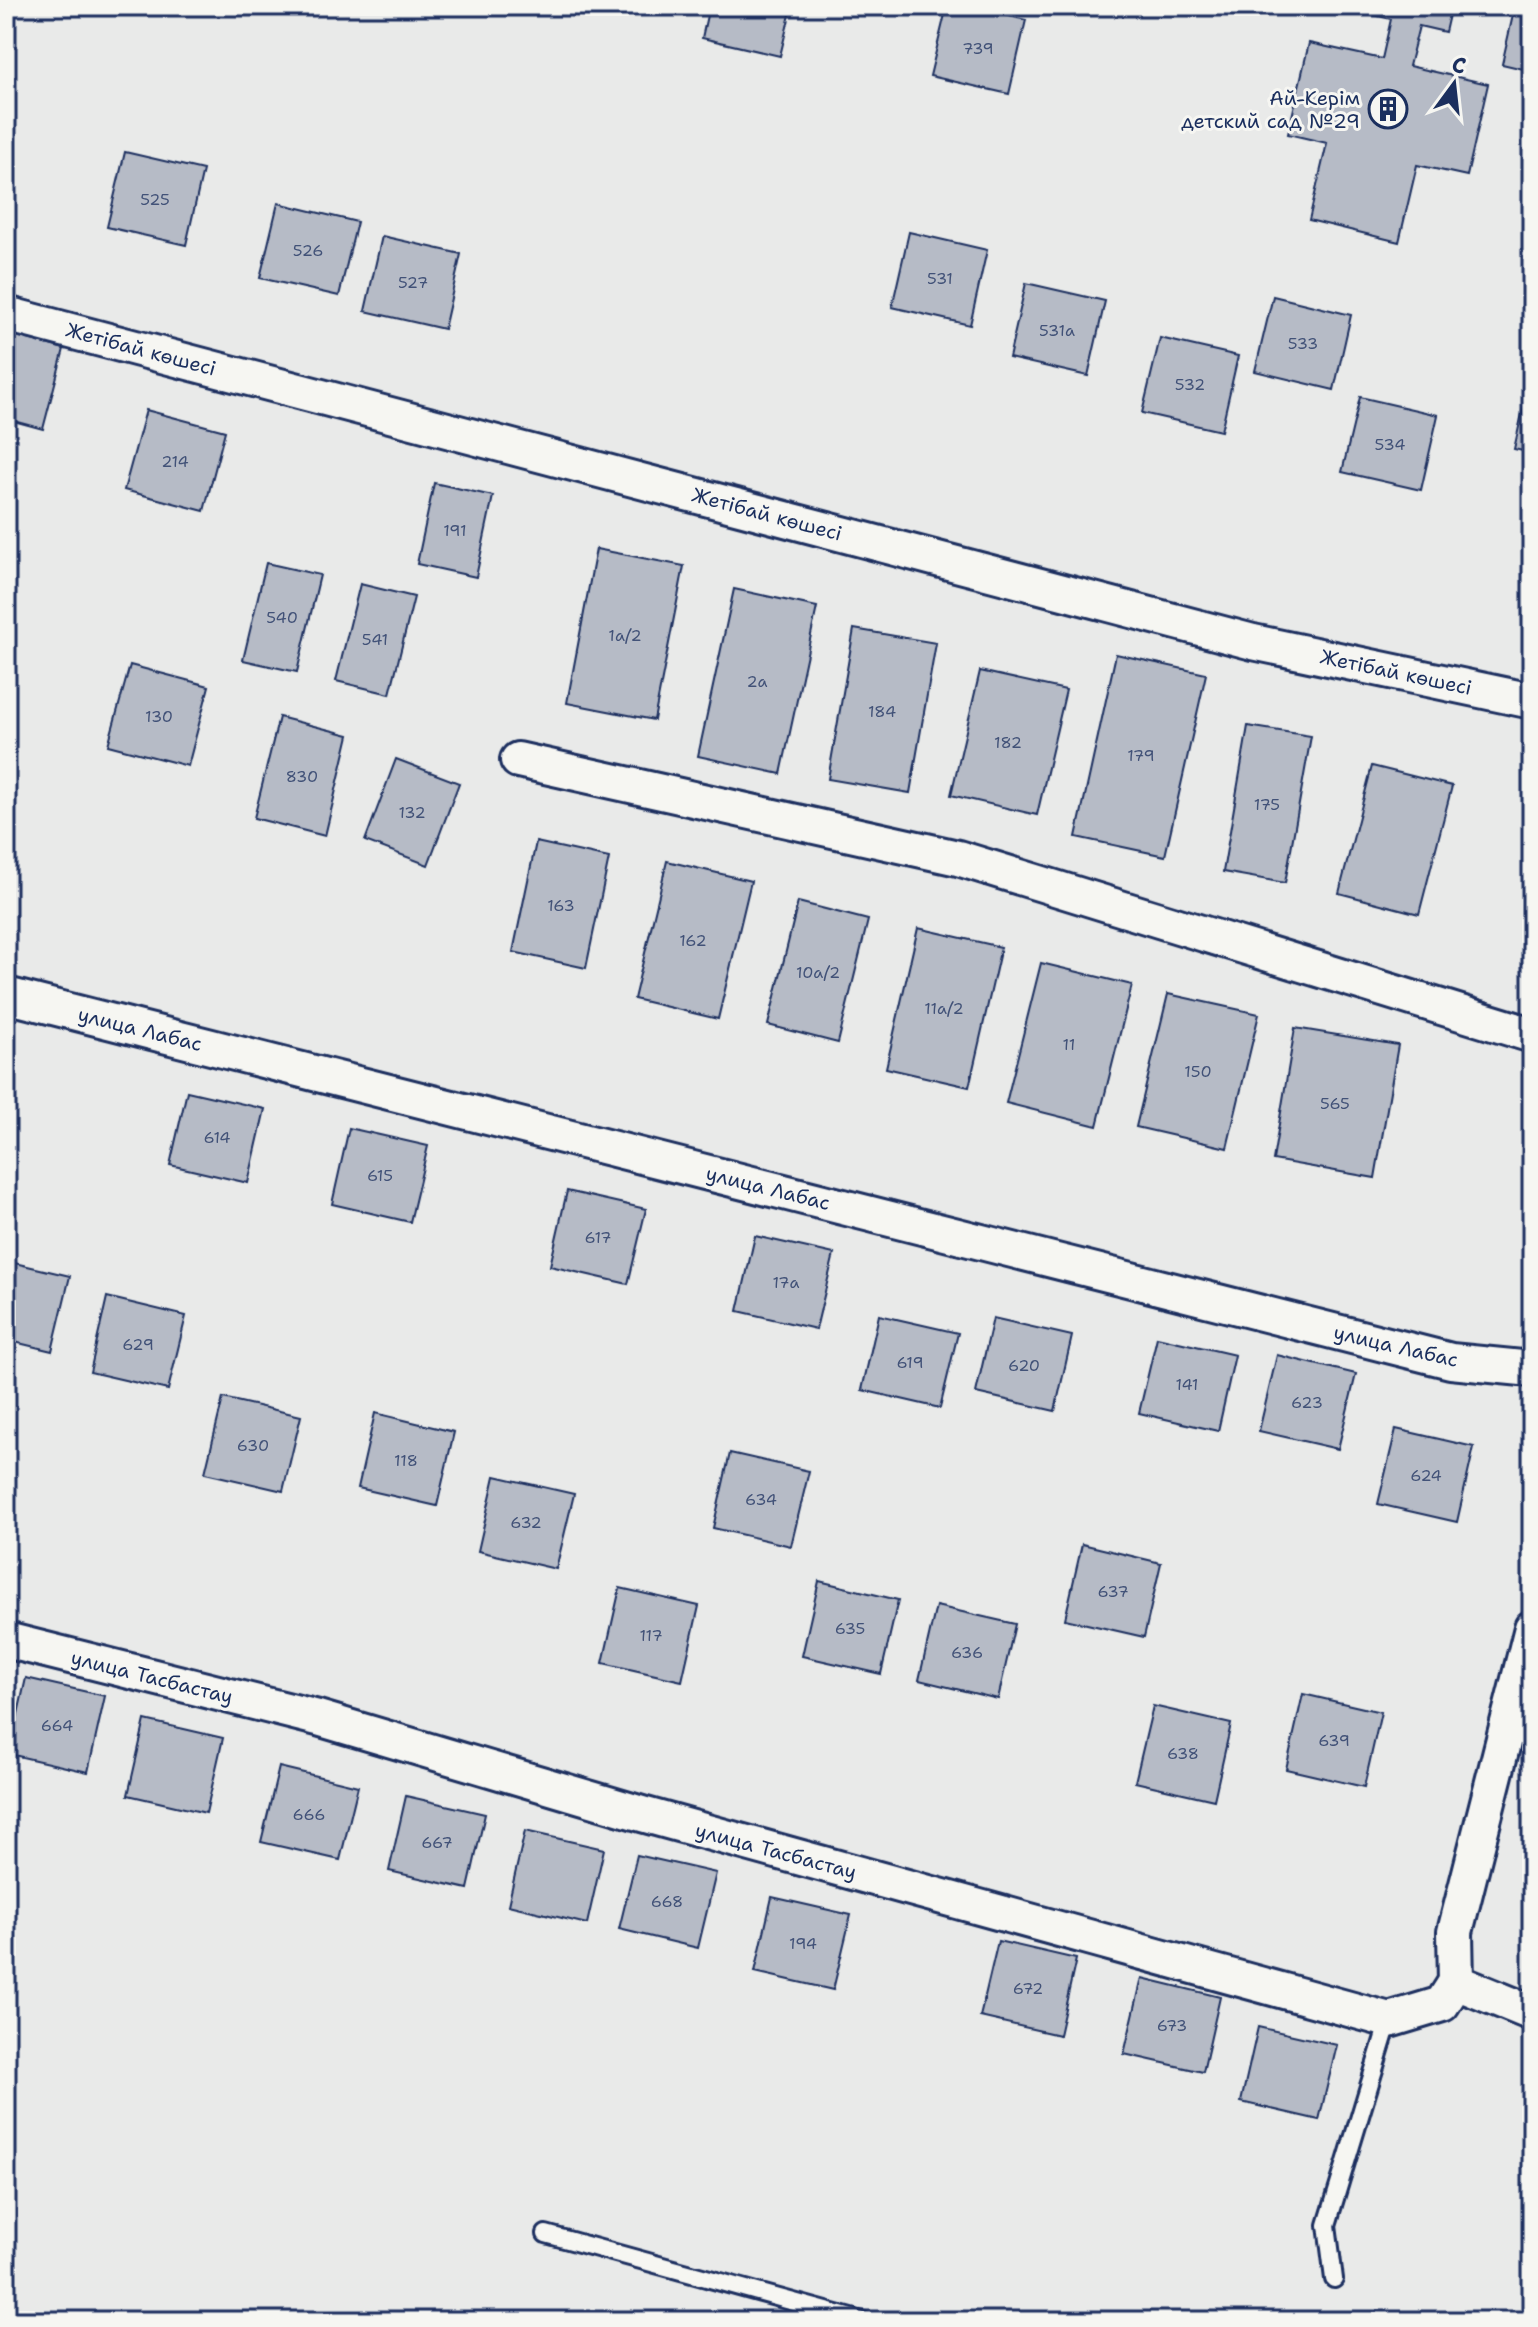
<svg xmlns="http://www.w3.org/2000/svg" width="1538" height="2327" font-family="'Shantell Sans',sans-serif">
<style>
.building{fill:#b6bbc6;stroke:#1b2f5e;stroke-width:2}
.lines{fill:none;stroke-linecap:round;stroke-linejoin:round}
.lane-casing{stroke:#1b2f5e;stroke-width:22}
.street-casing{stroke:#1b2f5e;stroke-width:40}
.lane{stroke:#f6f6f2;stroke-width:16}
.street{stroke:#f6f6f2;stroke-width:34}
.labels{text-anchor:middle;stroke-width:6;stroke-linejoin:round;paint-order:stroke}
.number-label{font-size:16px;fill:#425278}
.poi-label{font-size:20px;fill:#1b2f5e;stroke:#f6f6f2;text-anchor:end}
.street-label{font-size:20px;fill:#1b2f5e;stroke:#f6f6f2}
</style>
<rect width="100%" height="100%" fill="#e9eae9"/>
<filter id="ink" filterUnits="userSpaceOnUse"><feTurbulence type="fractalNoise" baseFrequency=".0125" numOctaves="2"/><feDisplacementMap in="SourceGraphic" scale="16" xChannelSelector="R" yChannelSelector="G"/><feConvolveMatrix kernelMatrix="1 2 1 2 8 2 1 2 1" color-interpolation-filters="sRGB"/></filter>
<g filter="url(#ink)">
<!-- building -->
<g class="building">
<path d="M 709,6 L 792,6 L 780,56 L 702,38 Z"/>
<path d="M 947,6 L 967,6 L 1026,20 L 1009,94 L 930,76 Z"/>
<path d="M 1335,6 L 1451,6 L 1445,32 L 1419,26 L 1409,66 L 1488,84 L 1467,176 L 1417,165 L 1399,242 L 1309,220 L 1327,143 L 1288,134 L 1309,43 L 1382,59 L 1391,19 Z"/>
<path d="M 1515,6 L 1532,6 L 1532,71 L 1502,64 Z"/>
<path d="M 125,152 L 203,170 L 186,245 L 107,227 Z"/>
<path d="M 278,203 L 357,222 L 339,296 L 260,278 Z"/>
<path d="M 909,232 L 987,250 L 970,325 L 892,307 Z"/>
<path d="M 382,236 L 461,254 L 444,329 L 365,311 Z"/>
<path d="M 1026,283 L 1105,301 L 1088,376 L 1009,358 Z"/>
<path d="M 1273,296 L 1351,315 L 1334,390 L 1255,371 Z"/>
<path d="M 6,333 L 64,349 L 43,429 L 6,419 Z"/>
<path d="M 1160,338 L 1238,356 L 1221,431 L 1142,413 Z"/>
<path d="M 1531,374 L 1532,375 L 1532,453 L 1514,449 Z"/>
<path d="M 1360,397 L 1438,415 L 1421,490 L 1342,472 Z"/>
<path d="M 146,410 L 225,431 L 204,511 L 124,490 Z"/>
<path d="M 434,483 L 493,496 L 476,577 L 417,564 Z"/>
<path d="M 596,549 L 684,566 L 654,720 L 567,703 Z"/>
<path d="M 266,563 L 320,575 L 297,672 L 243,660 Z"/>
<path d="M 360,584 L 414,597 L 390,694 L 336,681 Z"/>
<path d="M 734,589 L 817,607 L 781,774 L 698,756 Z"/>
<path d="M 854,629 L 936,643 L 910,793 L 828,779 Z"/>
<path d="M 1116,654 L 1206,674 L 1165,856 L 1076,837 Z"/>
<path d="M 130,665 L 209,686 L 188,766 L 108,745 Z"/>
<path d="M 980,671 L 1066,690 L 1037,815 L 951,795 Z"/>
<path d="M 279,717 L 349,735 L 325,836 L 254,818 Z"/>
<path d="M 1248,726 L 1311,736 L 1285,883 L 1223,872 Z"/>
<path d="M 396,759 L 459,783 L 428,865 L 365,841 Z"/>
<path d="M 1372,766 L 1452,786 L 1419,914 L 1339,893 Z"/>
<path d="M 536,842 L 609,858 L 586,968 L 513,952 Z"/>
<path d="M 667,861 L 751,881 L 718,1019 L 634,999 Z"/>
<path d="M 798,902 L 868,920 L 838,1043 L 768,1025 Z"/>
<path d="M 918,928 L 1001,947 L 969,1087 L 886,1068 Z"/>
<path d="M 1041,963 L 1132,985 L 1097,1126 L 1006,1103 Z"/>
<path d="M 1168,994 L 1259,1014 L 1227,1148 L 1136,1127 Z"/>
<path d="M 1295,1028 L 1398,1045 L 1375,1178 L 1273,1160 Z"/>
<path d="M 187,1091 L 265,1109 L 248,1183 L 170,1165 Z"/>
<path d="M 349,1128 L 428,1146 L 410,1222 L 332,1204 Z"/>
<path d="M 567,1191 L 646,1209 L 628,1284 L 550,1266 Z"/>
<path d="M 755,1236 L 834,1254 L 816,1329 L 738,1311 Z"/>
<path d="M 6,1261 L 70,1276 L 52,1351 L 6,1340 Z"/>
<path d="M 107,1297 L 186,1316 L 168,1390 L 90,1372 Z"/>
<path d="M 879,1315 L 958,1333 L 940,1408 L 862,1390 Z"/>
<path d="M 993,1318 L 1072,1336 L 1055,1411 L 976,1393 Z"/>
<path d="M 1157,1337 L 1235,1355 L 1218,1431 L 1139,1413 Z"/>
<path d="M 1277,1355 L 1356,1374 L 1338,1449 L 1259,1431 Z"/>
<path d="M 223,1398 L 301,1416 L 283,1491 L 205,1473 Z"/>
<path d="M 375,1413 L 454,1432 L 437,1506 L 358,1488 Z"/>
<path d="M 1396,1429 L 1474,1447 L 1457,1522 L 1378,1504 Z"/>
<path d="M 730,1453 L 809,1471 L 791,1546 L 713,1528 Z"/>
<path d="M 495,1476 L 574,1494 L 556,1569 L 478,1551 Z"/>
<path d="M 1082,1544 L 1161,1563 L 1144,1637 L 1065,1619 Z"/>
<path d="M 819,1581 L 898,1600 L 881,1674 L 802,1656 Z"/>
<path d="M 620,1588 L 699,1606 L 682,1681 L 603,1663 Z"/>
<path d="M 936,1606 L 1015,1624 L 998,1699 L 919,1680 Z"/>
<path d="M 26,1678 L 105,1696 L 88,1772 L 9,1754 Z"/>
<path d="M 1303,1694 L 1381,1712 L 1364,1787 L 1286,1769 Z"/>
<path d="M 1153,1706 L 1231,1724 L 1214,1800 L 1135,1782 Z"/>
<path d="M 145,1720 L 223,1738 L 206,1813 L 128,1795 Z"/>
<path d="M 279,1767 L 358,1786 L 340,1860 L 261,1842 Z"/>
<path d="M 406,1796 L 485,1814 L 468,1889 L 389,1871 Z"/>
<path d="M 525,1831 L 604,1849 L 587,1924 L 508,1905 Z"/>
<path d="M 637,1855 L 716,1873 L 698,1948 L 619,1929 Z"/>
<path d="M 772,1897 L 851,1915 L 833,1990 L 755,1972 Z"/>
<path d="M 998,1941 L 1076,1959 L 1059,2035 L 980,2017 Z"/>
<path d="M 1142,1978 L 1220,1997 L 1203,2072 L 1124,2054 Z"/>
<path d="M 1258,2027 L 1337,2045 L 1319,2120 L 1241,2102 Z"/>
</g>
<g class="lines">
<defs>
<g id="lane">
<path d="M 546,2234 L 863,2321"/>
<path d="M 1334,2279 L 1327,2225 L 1389,2020"/>
</g>
<g id="street">
<path d="M 6,314 L 1253,642 L 1532,701"/>
<path d="M 518,760 L 958,858 L 1532,1035"/>
<path d="M 6,995 L 1451,1361 L 1532,1369"/>
<path d="M 6,1640 L 318,1718 L 642,1814 L 1389,2020 L 1442,2004 L 1456,1982 L 1532,2013"/>
<path d="M 1456,1982 L 1455,1932 L 1532,1628"/>
</g>
</defs>
<!-- lane casing -->
<use href="#lane" class="lane-casing"/>
<!-- street casing -->
<use href="#street" class="street-casing"/>
<!-- lane -->
<use href="#lane" class="lane"/>
<!-- street -->
<use href="#street" class="street"/>
</g>
</g>
<!-- icons -->
<defs>
<symbol id="building-ring" viewBox="-11 -11 22 22"><circle r="9.5" fill="#f6f6f2" stroke="#1b2f5e" stroke-width="1.5"/><path d="M-4-6H4V6H1V3H-1V6H-4ZM-2.5-4.3h1.7v1.8h-1.7ZM.8-4.3h1.7v1.8H.8ZM-2.5-1h1.7V.8h-1.7ZM.8-1h1.7V.8H.8Z" fill="#1b2f5e"/></symbol>
</defs>
<g fill-rule="evenodd">
<use href="#building-ring" x="1366" y="87" width="44" height="44"/>
</g>
<g class="labels">
<!-- number labels -->
<g class="number-label">
<text x="978" y="54">739</text>
<text x="155" y="205">525</text>
<text x="308" y="256">526</text>
<text x="940" y="284">531</text>
<text x="413" y="288">527</text>
<text x="1057" y="336">531а</text>
<text x="1303" y="349">533</text>
<text x="1190" y="390">532</text>
<text x="1390" y="450">534</text>
<text x="175" y="467">214</text>
<text x="455" y="536">191</text>
<text x="282" y="623">540</text>
<text x="625" y="641">1а/2</text>
<text x="375" y="645">541</text>
<text x="757" y="687">2а</text>
<text x="882" y="717">184</text>
<text x="159" y="722">130</text>
<text x="1008" y="748">182</text>
<text x="1141" y="761">179</text>
<text x="302" y="782">830</text>
<text x="1267" y="810">175</text>
<text x="412" y="818">132</text>
<text x="561" y="911">163</text>
<text x="693" y="946">162</text>
<text x="818" y="978">10а/2</text>
<text x="944" y="1014">11а/2</text>
<text x="1069" y="1050">11</text>
<text x="1198" y="1077">150</text>
<text x="1335" y="1109">565</text>
<text x="217" y="1143">614</text>
<text x="380" y="1181">615</text>
<text x="598" y="1243">617</text>
<text x="786" y="1288">17а</text>
<text x="138" y="1350">629</text>
<text x="910" y="1368">619</text>
<text x="1024" y="1371">620</text>
<text x="1187" y="1390">141</text>
<text x="1307" y="1408">623</text>
<text x="253" y="1451">630</text>
<text x="406" y="1466">118</text>
<text x="1426" y="1481">624</text>
<text x="761" y="1505">634</text>
<text x="526" y="1528">632</text>
<text x="1113" y="1597">637</text>
<text x="850" y="1634">635</text>
<text x="651" y="1641">117</text>
<text x="967" y="1658">636</text>
<text x="57" y="1731">664</text>
<text x="1334" y="1746">639</text>
<text x="1183" y="1759">638</text>
<text x="309" y="1820">666</text>
<text x="437" y="1848">667</text>
<text x="667" y="1907">668</text>
<text x="803" y="1949">194</text>
<text x="1028" y="1994">672</text>
<text x="1172" y="2031">673</text>
</g>
<!-- poi labels -->
<g class="poi-label">
<text x="1360" y="105">Ай-Керім<tspan x="1360" dy="23">детский сад №29</tspan></text>
</g>
<!-- street labels -->
<g class="street-label">
<text transform="translate(141 349) rotate(15)" y="7">Жетібай көшесі</text>
<text transform="translate(767 514) rotate(15)" y="7">Жетібай көшесі</text>
<text transform="translate(1396 672) rotate(12)" y="7">Жетібай көшесі</text>
<text transform="translate(140 1029) rotate(14)" y="7">улица Лабас</text>
<text transform="translate(768 1188) rotate(14)" y="7">улица Лабас</text>
<text transform="translate(1396 1346) rotate(13)" y="7">улица Лабас</text>
<text transform="translate(152 1677) rotate(14)" y="7">улица Тасбастау</text>
<text transform="translate(776 1851) rotate(15)" y="7">улица Тасбастау</text>
</g>
</g>
<!-- margin -->
<rect width="1538" height="2327" fill="none" stroke="#f6f6f2" stroke-width="32"/>
<rect x="16" y="16" width="1506" height="2295" fill="none" stroke="#1b2f5e" stroke-width="3" filter="url(#ink)"/>
<!-- north arrow -->
<g transform="translate(1454 84) rotate(15)" stroke="#f6f6f2" stroke-width="6" paint-order="stroke">
<path d="M0-6L14 30L0 20L-14 30Z" fill="#1b2f5e"/>
<text y="-12" font-size="22" font-weight="bold" text-anchor="middle" fill="#1b2f5e">С</text>
</g>
</svg>
